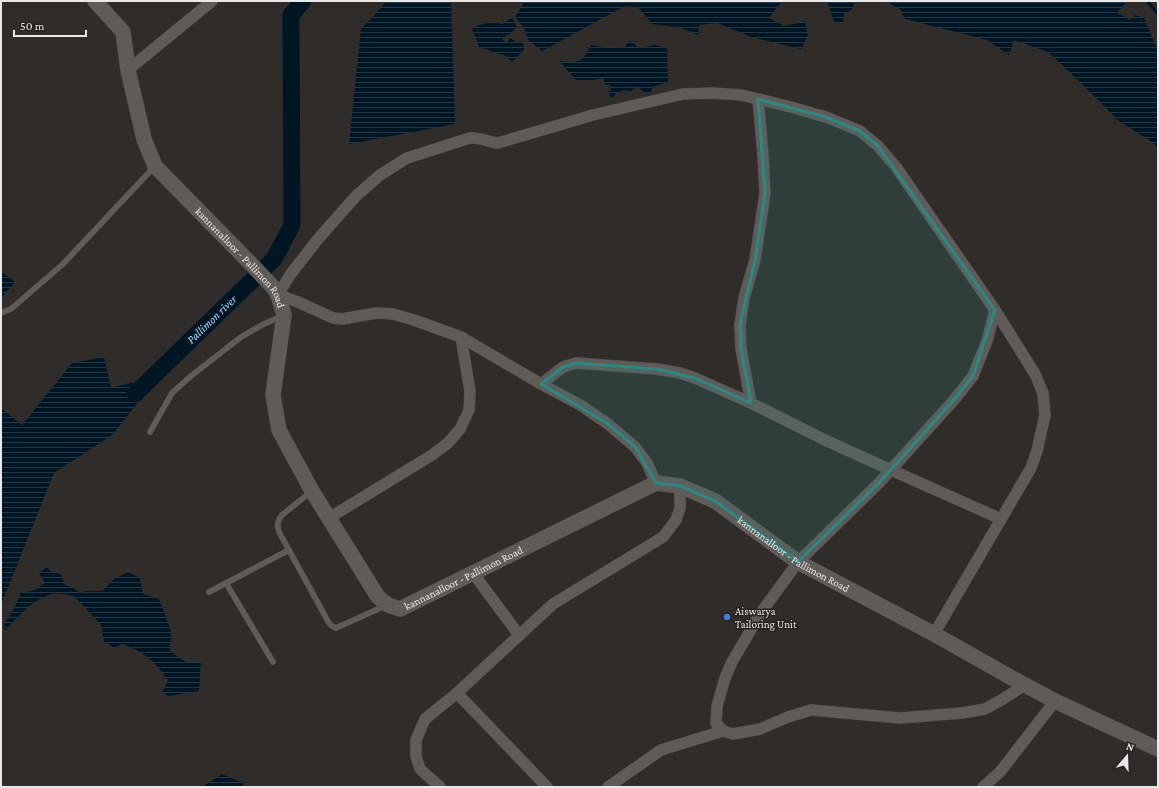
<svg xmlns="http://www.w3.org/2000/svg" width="1159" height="788" font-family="'Crimson Pro',serif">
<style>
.water{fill:url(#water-rules)}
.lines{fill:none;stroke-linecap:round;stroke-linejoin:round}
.stream{stroke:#011625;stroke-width:3}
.river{stroke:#011625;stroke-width:17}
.lane-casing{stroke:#4a4745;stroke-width:6}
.street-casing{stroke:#4a4745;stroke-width:12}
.secondary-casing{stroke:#4a4745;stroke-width:16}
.lane{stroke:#5f5b58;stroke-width:5.5}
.street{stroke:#5f5b58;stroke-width:11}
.secondary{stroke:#5f5b58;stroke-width:15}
.marked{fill:#308780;fill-opacity:0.2;stroke:#308780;stroke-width:3;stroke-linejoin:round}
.shop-dot{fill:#3f7fe0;stroke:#262220;stroke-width:1.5}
.labels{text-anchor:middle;stroke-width:3;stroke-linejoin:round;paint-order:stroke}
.street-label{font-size:11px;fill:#eae8e6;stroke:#262220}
.poi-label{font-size:11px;fill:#eae8e6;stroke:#262220;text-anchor:start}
.water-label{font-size:12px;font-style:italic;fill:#b1daf9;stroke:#262220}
</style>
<defs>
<pattern id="water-rules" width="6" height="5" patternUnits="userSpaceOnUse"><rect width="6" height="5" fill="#011625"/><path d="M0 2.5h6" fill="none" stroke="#263845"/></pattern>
</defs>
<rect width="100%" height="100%" fill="#302c2a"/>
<!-- water -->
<g class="water">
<path d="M 387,1 L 451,1 L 455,124 L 349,144 L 361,29 Z"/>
<path d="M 525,1 L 782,1 L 769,18 L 784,26 L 805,21 L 808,35 L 801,49 L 751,37 L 717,23 L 699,25 L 698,35 L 681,28 L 652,24 L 638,7 L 625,6 L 542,51 L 528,40 L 525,29 L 515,17 Z"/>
<path d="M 827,1 L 856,1 L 851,10 L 844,13 L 843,23 L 834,22 Z"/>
<path d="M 885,1 L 1127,1 L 1117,13 L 1130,20 L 1135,15 L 1144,18 L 1158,51 L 1158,148 L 1152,142 L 1119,121 L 1077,79 L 1048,52 L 1014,40 L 1009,55 L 987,40 L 905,19 L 900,9 Z"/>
<path d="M 512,18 L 517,27 L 510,34 L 502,38 L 506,44 L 510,38 L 518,43 L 522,41 L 524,46 L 524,50 L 512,62 L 506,56 L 479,47 L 472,29 C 483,23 490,21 502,24 Z"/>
<path d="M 629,41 L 633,42 L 638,48 L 655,45 L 667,48 L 668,82 L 652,87 L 651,94 L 644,92 L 638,87 L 631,91 L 623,90 L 616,93 L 613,98 L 610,96 L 608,91 L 611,91 L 610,85 L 605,84 L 603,78 L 594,80 L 576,80 L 559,61 C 578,64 583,62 591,45 L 605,47 L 624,48 Z"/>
<path d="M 1,271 L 15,282 L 1,298 Z"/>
<path d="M 104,357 L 111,388 L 160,375 L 112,435 L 54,473 L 1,605 L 1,408 L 22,425 L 72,363 Z"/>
<path d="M 47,567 L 52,572 L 61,574 L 65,585 L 72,587 L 80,593 L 85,591 L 102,591 L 114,579 L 128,572 L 140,578 L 143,594 L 159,599 L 171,631 L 170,651 L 186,662 L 201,662 L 199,691 L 169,696 L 162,692 L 168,680 C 153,660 147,654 123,644 L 114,648 L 104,641 L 101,625 L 74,596 C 67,595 58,593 52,594 C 33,599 18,617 5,631 L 4,624 L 14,609 L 21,593 L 35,590 L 45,583 L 39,573 Z"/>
<path d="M 222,774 L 243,783 L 243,787 L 202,787 Z"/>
</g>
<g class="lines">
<!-- stream -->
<path class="stream" d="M 1147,1 L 1158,14"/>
<!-- river -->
<path class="river" id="s1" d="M 135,394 L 274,259 L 292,225 L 291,15 L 303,1"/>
<defs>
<g id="lane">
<path d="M 1,313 L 11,309 L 63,264 L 155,166"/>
<path d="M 150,432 L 172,393 L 191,376 L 241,337 L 262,325 L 282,316"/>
<path d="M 312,491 L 282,515 C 277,521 277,525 279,532 L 329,623 L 332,626 L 336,628 L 387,605"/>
<path d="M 226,583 L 273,662"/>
<path d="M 209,592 L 289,550"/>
</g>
<g id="street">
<path d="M 128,70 L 212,1"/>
<path d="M 995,310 L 987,341 L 973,376 L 954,400 L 878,484 L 798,562 L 760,614 L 732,662 L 725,678 L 717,706 L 716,723 L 723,731 L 733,734 L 760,729 L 788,717 L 811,710 L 900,718 L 962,713 L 985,709 L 1003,699 L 1025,685"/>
<path d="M 541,384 L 563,367 L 576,363 L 657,369 L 680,373 L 695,378 L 751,403 L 827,441 L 891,470 L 1001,519"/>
<path d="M 751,403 L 741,349 L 740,324 L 744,298 L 755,260 L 765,193 L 763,156 L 758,99"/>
<path d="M 656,483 L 647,463 L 635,447 L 608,424 L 582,406 L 541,384 L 461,337 L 414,320 L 393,314 L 376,313 L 342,319 L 333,318 L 298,302 L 278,295 L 290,275 L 318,239 L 356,196 L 380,175 L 407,158 L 470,138 C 480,137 488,142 498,143 L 593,115 L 683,94 L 712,93 L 741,95 L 787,106 L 826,117 L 860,131 L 878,146 L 896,167 L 995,310 L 1035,374 L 1043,393 L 1045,415 L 1037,451 L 1031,468 L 934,634"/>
<path d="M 329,518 L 432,455 L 448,443 L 460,429 L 469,410 L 470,391 L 461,337"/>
<path d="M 473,573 L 519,635"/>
<path d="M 457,693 L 547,787"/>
<path d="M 440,787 L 420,769 L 416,756 L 416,740 L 425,719 L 457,693 L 553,604 L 663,537 L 676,520 L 680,508 L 680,486"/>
<path d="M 608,787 L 661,750 L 723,731"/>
<path d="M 983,787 L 1000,772 L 1055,701"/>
</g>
<g id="secondary">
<path id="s2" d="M 95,1 L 123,32 L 128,70 L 144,139 L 155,166 L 252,265 L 273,287 L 278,295 L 284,315 L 273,395 L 279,430 L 312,491 L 378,597 L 388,605 L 400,609 L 656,483 L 680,486 L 715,501 L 798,562 L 934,634 L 1012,678 L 1055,701 L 1158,749"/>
</g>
</defs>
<!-- lane casing -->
<use href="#lane" class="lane-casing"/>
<!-- street casing -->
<use href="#street" class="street-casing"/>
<!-- secondary casing -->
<use href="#secondary" class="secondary-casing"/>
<!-- lane -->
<use href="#lane" class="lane"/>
<!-- street -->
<use href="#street" class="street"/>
<!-- secondary -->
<use href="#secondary" class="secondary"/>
</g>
<!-- marked area -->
<path class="marked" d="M 758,99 L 826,117 L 860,131 L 878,146 L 995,310 L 973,376 L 954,400 L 878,484 L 798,562 L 715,501 L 680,486 L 656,483 L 635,447 L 608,424 L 541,384 L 563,367 L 576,363 L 657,369 L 695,378 L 751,403 L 741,349 L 740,324 L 755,260 L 765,193 Z"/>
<!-- markers -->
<circle class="shop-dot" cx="727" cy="617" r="4"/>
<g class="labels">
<!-- street labels -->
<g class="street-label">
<text dy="4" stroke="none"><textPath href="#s2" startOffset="306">kannanalloor - Pallimon Road</textPath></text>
<text dy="4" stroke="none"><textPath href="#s2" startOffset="1158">kannanalloor - Pallimon Road</textPath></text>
<text dy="4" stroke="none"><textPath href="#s2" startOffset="786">kannanalloor - Pallimon Road</textPath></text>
</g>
<!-- poi labels -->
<g class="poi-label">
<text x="735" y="615">Aiswarya<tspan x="735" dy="13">Tailoring Unit</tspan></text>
</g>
<!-- water labels -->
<g class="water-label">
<text dy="4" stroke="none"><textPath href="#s1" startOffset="107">Pallimon river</textPath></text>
</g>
</g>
<!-- border -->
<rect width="1159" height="788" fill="none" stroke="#eae8e6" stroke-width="4"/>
<!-- north arrow -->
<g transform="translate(1127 756) rotate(19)" stroke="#262220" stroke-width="3" paint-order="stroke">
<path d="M0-3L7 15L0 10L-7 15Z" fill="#eae8e6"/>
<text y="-6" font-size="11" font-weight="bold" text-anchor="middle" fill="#eae8e6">N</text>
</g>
<!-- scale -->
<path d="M14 30v6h72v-6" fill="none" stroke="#eae8e6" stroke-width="2"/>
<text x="20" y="30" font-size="12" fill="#eae8e6" stroke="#262220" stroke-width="3" paint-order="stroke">50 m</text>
</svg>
